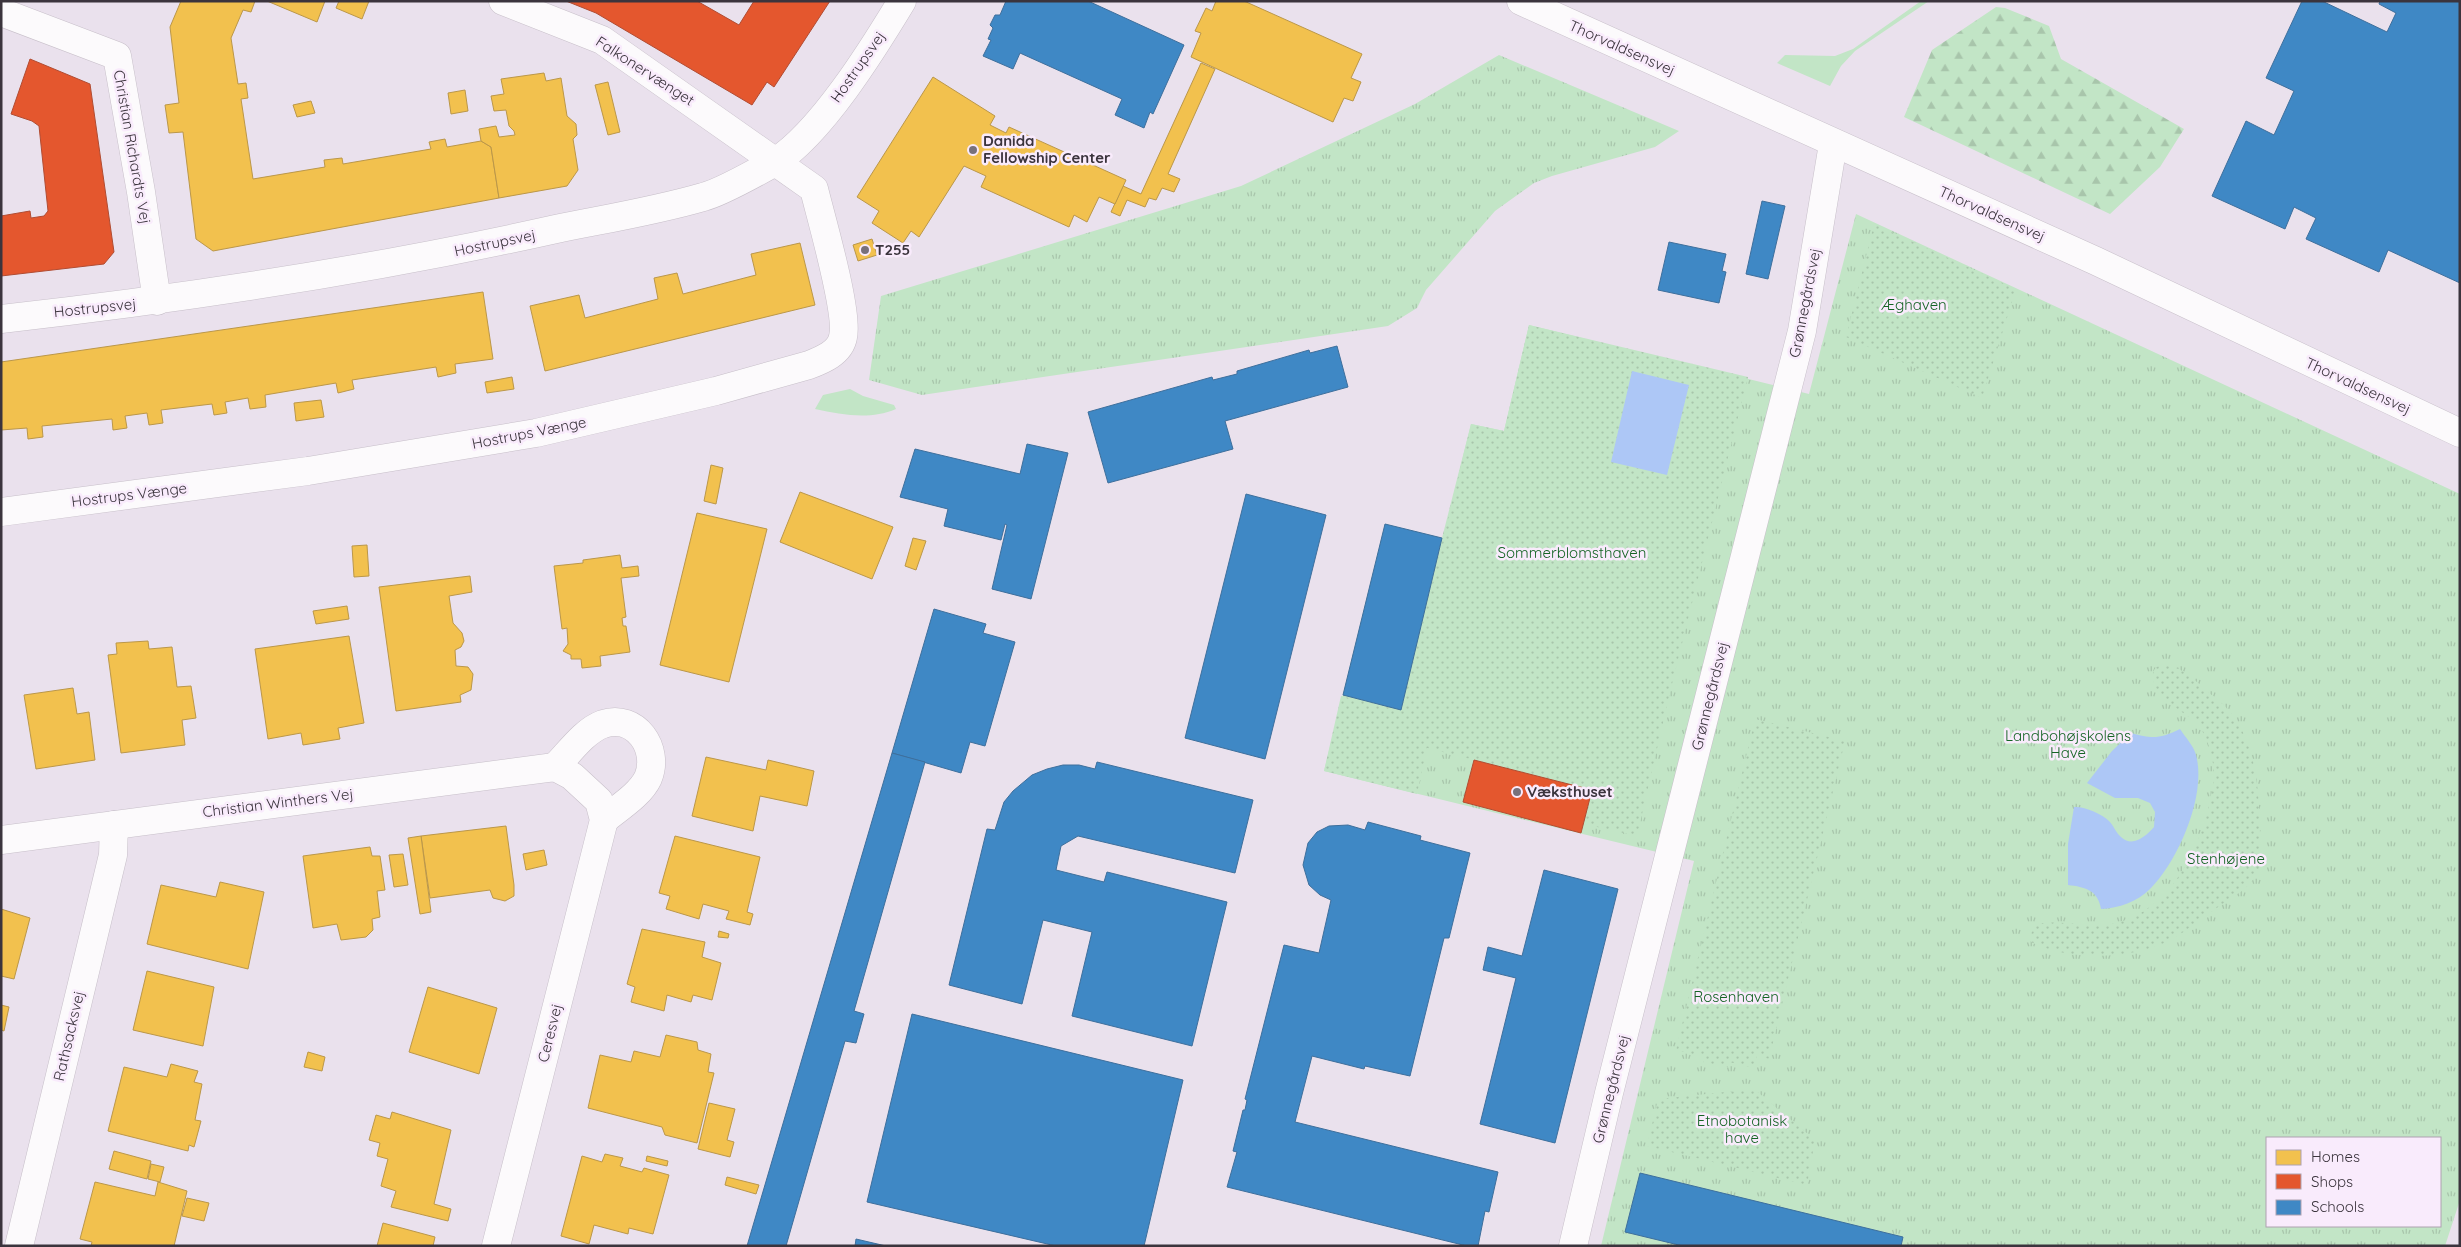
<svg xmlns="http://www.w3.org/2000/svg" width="2461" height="1247" font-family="Quicksand,sans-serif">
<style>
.grass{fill:#c2e5c6}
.forest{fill:url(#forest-firs)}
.park{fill:url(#park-tufts);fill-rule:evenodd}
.garden{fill:url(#garden-dots)}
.water{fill:#adc7f6}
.homes{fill:#f2c14e;stroke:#bb9749}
.shops{fill:#e4572e;stroke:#b14c32}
.schools{fill:#3f88c5;stroke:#3e6f9c}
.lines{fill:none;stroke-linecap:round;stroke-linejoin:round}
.minor-casing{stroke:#c7bfc9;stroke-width:29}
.tertiary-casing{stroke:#c7bfc9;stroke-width:29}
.minor{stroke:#fcfafc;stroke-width:28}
.tertiary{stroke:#fcfafc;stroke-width:28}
.poi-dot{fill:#78717b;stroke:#f9ebfc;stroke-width:2}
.labels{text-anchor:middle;stroke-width:5;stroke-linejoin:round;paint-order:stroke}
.street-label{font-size:15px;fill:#3b343d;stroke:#f9ebfc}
.poi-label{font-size:15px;font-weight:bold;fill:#3b343d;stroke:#f9ebfc;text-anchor:start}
.park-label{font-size:15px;fill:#146424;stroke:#f9ebfc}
</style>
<defs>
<pattern id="forest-firs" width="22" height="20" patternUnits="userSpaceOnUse" patternTransform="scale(1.25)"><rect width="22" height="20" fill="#c2e5c6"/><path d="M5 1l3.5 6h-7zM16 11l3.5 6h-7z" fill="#a8c5ab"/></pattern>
<pattern id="park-tufts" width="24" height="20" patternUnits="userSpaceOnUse" patternTransform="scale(1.25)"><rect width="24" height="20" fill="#c2e5c6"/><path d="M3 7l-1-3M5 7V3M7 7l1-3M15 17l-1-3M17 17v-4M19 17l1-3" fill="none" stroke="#a8c5ab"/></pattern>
<pattern id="garden-dots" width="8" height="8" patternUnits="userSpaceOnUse" patternTransform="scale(1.25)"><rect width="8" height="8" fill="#c2e5c6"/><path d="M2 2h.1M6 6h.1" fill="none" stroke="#a8c5ab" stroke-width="1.8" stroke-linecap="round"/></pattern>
</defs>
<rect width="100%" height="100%" fill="#eae1ed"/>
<!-- grass -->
<g class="grass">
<path d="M 1921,1 L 1929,1 L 1855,51 L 1841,66 L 1830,86 L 1777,63 L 1785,55 L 1835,56 L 1853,49 Z"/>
<path d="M 850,389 L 863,396 L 894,405 L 896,409 C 870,420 843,415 815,409 L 823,395 Z"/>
</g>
<!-- forest -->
<path class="forest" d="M 1996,7 L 2005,8 L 2049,26 L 2061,59 L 2184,129 L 2160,167 L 2110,214 L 1904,117 L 1932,50 Z"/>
<!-- park -->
<g class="park">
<path d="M 1499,55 L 1679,131 L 1655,147 L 1552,176 L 1534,183 L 1495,211 L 1426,290 L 1417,308 L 1388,326 L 922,395 L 869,380 L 881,296 L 1241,186 L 1415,104 Z"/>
<path d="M 1856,214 L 2460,494 L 2460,1200 L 2445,1246 L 1601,1246 L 1694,861 L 1324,771 L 1385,524 L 1442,538 L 1471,424 L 1504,431 L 1529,325 L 1809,394 ZM 2267,1138 L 2440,1138 L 2440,1226 L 2267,1226 Z"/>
</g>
<!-- garden -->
<g class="garden">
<path d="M 1874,224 L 2016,289 L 1982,398 L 1846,337 Z"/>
<path d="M 1529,325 L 1748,377 L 1671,688 L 1637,836 L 1584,824 L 1592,790 L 1427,748 L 1417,794 L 1324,771 L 1341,696 L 1401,710 L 1471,424 L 1504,431 Z"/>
<path d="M 2167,664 C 2183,669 2194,679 2207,691 C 2215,698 2225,705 2232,714 C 2257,748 2259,792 2260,833 C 2260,847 2264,865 2255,877 C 2246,891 2227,900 2214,910 C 2200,919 2188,930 2174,938 C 2137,960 2069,962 2031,942 L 2030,935 L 2037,924 C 2063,919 2091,929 2116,923 C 2171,910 2202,846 2211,795 C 2212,788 2215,780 2214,773 C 2213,758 2209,742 2201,729 C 2189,711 2151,700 2153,674 C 2154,666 2160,665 2167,664 Z"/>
<path d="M 1755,719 L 1845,741 L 1769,1059 L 1757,1055 L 1754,1068 L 1729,1062 L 1728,1067 L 1703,1062 L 1704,1057 L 1676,1050 Z"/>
<path d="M 1754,1089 L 1815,1140 L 1807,1185 L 1647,1146 L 1658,1099 Z"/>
</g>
<!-- water -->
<g class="water">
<path d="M 1632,371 L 1689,385 L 1667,475 L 1611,462 Z"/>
<path d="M 2180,729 C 2185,737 2194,746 2196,755 C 2207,795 2178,861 2150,889 C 2137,902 2119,908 2101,909 C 2098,890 2085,887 2068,885 L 2068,844 L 2074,807 C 2084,806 2102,814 2109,821 C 2114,826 2116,833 2121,837 C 2133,848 2146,836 2154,827 L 2155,812 L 2150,803 L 2138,798 L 2115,798 L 2087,783 L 2112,751 L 2131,733 C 2153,739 2159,739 2180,729 Z"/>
</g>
<!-- homes -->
<g class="homes">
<path d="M 181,1 L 255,1 L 251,12 L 243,10 L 231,38 L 238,84 L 246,83 L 248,98 L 241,99 L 253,179 L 325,167 L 324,160 L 342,158 L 343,164 L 431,149 L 429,142 L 445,139 L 447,147 L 481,141 L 491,147 L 499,198 L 213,251 L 196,239 L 183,132 L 169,133 L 165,105 L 179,103 L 170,27 Z"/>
<path d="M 267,1 L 325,1 L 317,22 Z"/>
<path d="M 339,1 L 369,1 L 362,19 L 336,8 Z"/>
<path d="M 1216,1 L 1244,1 L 1362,54 L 1351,78 L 1361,82 L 1353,101 L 1344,98 L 1333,122 L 1191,57 L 1201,33 L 1195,31 L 1206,8 L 1212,11 Z"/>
<path d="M 1201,63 L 1215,69 L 1168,174 L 1180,179 L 1174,192 L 1162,188 L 1156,200 L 1149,198 L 1145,207 L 1127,200 L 1120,216 L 1111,212 L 1123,186 L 1141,194 Z"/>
<path d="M 544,73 L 546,81 L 561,78 L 567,116 L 576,124 L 577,135 L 573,139 L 578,170 L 567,186 L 499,198 L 491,147 L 481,141 L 479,129 L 496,126 L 499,137 L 515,135 L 514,131 L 509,126 L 506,110 L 494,111 L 491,96 L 504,94 L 501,79 Z"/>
<path d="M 933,77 L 995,116 L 990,125 L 1006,133 L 1009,127 L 1126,180 L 1115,204 L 1099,197 L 1087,222 L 1074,215 L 1069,227 L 981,187 L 986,176 L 964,166 L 919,237 L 911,231 L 903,243 L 872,223 L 879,211 L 857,197 Z"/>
<path d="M 608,82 L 620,132 L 608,135 L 595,85 Z"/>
<path d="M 465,90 L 468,111 L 451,114 L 448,93 Z"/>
<path d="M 311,101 L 315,113 L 297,117 L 293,105 Z"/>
<path d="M 872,239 L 877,255 L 858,261 L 853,245 Z"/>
<path d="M 800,243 L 815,305 L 545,371 L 530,306 L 579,295 L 585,318 L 658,299 L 654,278 L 677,273 L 683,294 L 756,275 L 751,254 Z"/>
<path d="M 483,292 L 493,359 L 455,364 L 456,373 L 438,377 L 436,367 L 352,380 L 354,389 L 338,393 L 336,383 L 265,395 L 266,407 L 250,409 L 248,398 L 225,402 L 227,413 L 214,415 L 212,404 L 161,410 L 163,423 L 149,425 L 147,413 L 125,416 L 127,428 L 113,430 L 112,419 L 42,426 L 43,437 L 28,439 L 27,428 L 1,430 L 1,362 Z"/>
<path d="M 512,377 L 514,389 L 487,393 L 485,382 Z"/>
<path d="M 321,400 L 324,417 L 296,421 L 294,403 Z"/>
<path d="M 711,465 L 723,468 L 716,504 L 704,501 Z"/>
<path d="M 800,492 L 893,527 L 872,579 L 780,542 Z"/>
<path d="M 697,513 L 767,529 L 729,682 L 660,665 Z"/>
<path d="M 913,538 L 926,541 L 916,570 L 905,566 Z"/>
<path d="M 367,545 L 369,576 L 354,577 L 352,546 Z"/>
<path d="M 620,555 L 622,568 L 638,566 L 639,576 L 621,578 L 626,617 L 622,618 L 623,626 L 626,626 L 630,652 L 600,656 L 601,666 L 582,668 L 581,659 L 571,659 L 571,655 L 563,651 L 568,644 L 567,628 L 562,629 L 554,566 L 583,563 L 583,560 Z"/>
<path d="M 470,576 L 472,592 L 449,596 L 453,623 L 462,633 L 464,641 L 461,647 L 455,650 L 456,666 L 468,667 L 473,674 L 471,690 L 460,695 L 461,702 L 396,711 L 379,587 Z"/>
<path d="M 347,606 L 349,619 L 316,624 L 313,611 Z"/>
<path d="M 349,636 L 364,723 L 338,728 L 340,739 L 303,745 L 301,733 L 268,739 L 255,649 Z"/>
<path d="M 148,641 L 149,649 L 172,647 L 177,687 L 191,686 L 196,718 L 182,720 L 185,745 L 121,753 L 108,655 L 117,654 L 116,643 Z"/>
<path d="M 73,688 L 77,714 L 89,712 L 95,760 L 36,769 L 24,695 Z"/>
<path d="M 706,757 L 766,770 L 768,760 L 814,771 L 807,806 L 760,796 L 753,831 L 692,816 Z"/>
<path d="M 506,826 L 514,885 L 514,896 L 505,901 L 493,898 L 490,890 L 430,898 L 421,836 Z"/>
<path d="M 421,836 L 431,912 L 420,914 L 408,838 Z"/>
<path d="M 675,836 L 760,857 L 747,912 L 753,914 L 750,925 L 726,919 L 729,911 L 703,904 L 699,919 L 666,909 L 670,896 L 659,893 Z"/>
<path d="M 370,847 L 372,856 L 380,856 L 385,890 L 377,891 L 380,917 L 372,919 L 373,930 L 366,937 L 341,940 L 337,924 L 313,928 L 303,856 Z"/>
<path d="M 544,850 L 547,865 L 526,870 L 523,854 Z"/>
<path d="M 403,854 L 408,885 L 394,887 L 389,855 Z"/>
<path d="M 220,882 L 264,892 L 248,969 L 147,944 L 161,885 L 216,897 Z"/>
<path d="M 1,909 L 30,918 L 14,979 L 1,976 Z"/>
<path d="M 642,929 L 705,942 L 702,957 L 721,963 L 712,1000 L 693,995 L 691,1002 L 667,995 L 664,1011 L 631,1002 L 635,987 L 627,984 Z"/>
<path d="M 719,931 L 729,934 L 728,938 L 718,937 Z"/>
<path d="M 147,971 L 214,987 L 203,1046 L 133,1030 Z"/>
<path d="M 428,987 L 497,1008 L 479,1074 L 409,1052 Z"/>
<path d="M 1,1005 L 9,1007 L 4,1031 L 1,1030 Z"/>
<path d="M 666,1035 L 697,1042 L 698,1050 L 711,1054 L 708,1072 L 714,1073 L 697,1143 L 665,1135 L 662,1127 L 588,1108 L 600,1055 L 631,1062 L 634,1051 L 660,1057 Z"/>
<path d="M 308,1052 L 325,1057 L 322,1071 L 304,1067 Z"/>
<path d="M 171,1064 L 198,1071 L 194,1082 L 202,1084 L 195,1120 L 201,1121 L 194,1147 L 189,1145 L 188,1151 L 108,1131 L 124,1067 L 167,1077 Z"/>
<path d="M 709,1103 L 735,1109 L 727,1140 L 734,1142 L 730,1157 L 698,1149 Z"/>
<path d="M 392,1112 L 451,1130 L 434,1204 L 451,1209 L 448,1221 L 391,1207 L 396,1191 L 381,1186 L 388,1159 L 377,1156 L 380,1143 L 369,1140 L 376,1115 L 390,1119 Z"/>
<path d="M 114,1151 L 151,1161 L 147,1179 L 109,1169 Z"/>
<path d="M 605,1154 L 623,1158 L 620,1166 L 642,1172 L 644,1168 L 669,1175 L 653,1234 L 629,1228 L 628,1234 L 594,1225 L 589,1244 L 561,1236 L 582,1156 L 602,1162 Z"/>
<path d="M 647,1156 L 668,1161 L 667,1166 L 646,1161 Z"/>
<path d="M 151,1164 L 164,1167 L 160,1182 L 148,1179 Z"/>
<path d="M 727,1177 L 759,1185 L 756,1194 L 725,1185 Z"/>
<path d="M 95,1182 L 155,1196 L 158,1182 L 187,1191 L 174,1246 L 91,1246 L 92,1242 L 80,1239 Z"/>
<path d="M 187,1198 L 209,1203 L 204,1221 L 182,1216 Z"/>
<path d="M 383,1223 L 435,1237 L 433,1246 L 377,1246 Z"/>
</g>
<!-- shops -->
<g class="shops">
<path d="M 566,1 L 697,1 L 739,25 L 754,1 L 830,1 L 774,87 L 767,82 L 752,105 L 596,13 Z"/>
<path d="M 30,59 L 90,84 L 114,252 L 104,264 L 1,276 L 1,216 L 30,211 L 31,218 L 44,216 L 48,211 L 39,126 L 32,121 L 11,114 Z"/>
<path d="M 1474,760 L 1592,790 L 1581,833 L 1463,802 Z"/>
</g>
<!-- schools -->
<g class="schools">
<path d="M 1006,1 L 1088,1 L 1184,45 L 1153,114 L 1150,112 L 1144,128 L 1115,115 L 1122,99 L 1020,53 L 1013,69 L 983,56 L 991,40 L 988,39 L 993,28 L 990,25 L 995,15 L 1000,15 Z"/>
<path d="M 2302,1 L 2322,1 L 2387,32 L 2396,13 L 2379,4 L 2380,1 L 2460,1 L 2460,283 L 2388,250 L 2379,272 L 2306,239 L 2316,218 L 2294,207 L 2285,229 L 2212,196 L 2246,121 L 2274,135 L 2294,91 L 2266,78 Z"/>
<path d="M 1762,201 L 1785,206 L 1768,279 L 1746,274 Z"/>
<path d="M 1669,242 L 1726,254 L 1722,271 L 1726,272 L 1719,303 L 1658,290 Z"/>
<path d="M 1337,346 L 1348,387 L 1225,421 L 1233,449 L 1108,483 L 1088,412 L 1212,377 L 1213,380 L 1237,374 L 1237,371 L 1309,350 L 1310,353 Z"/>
<path d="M 1027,444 L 1068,453 L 1031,599 L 992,589 L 1007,525 L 1005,524 L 1001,540 L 944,526 L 948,509 L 900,497 L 915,449 L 1020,474 Z"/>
<path d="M 1246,494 L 1326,515 L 1265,759 L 1185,738 Z"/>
<path d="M 1385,524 L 1442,538 L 1401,710 L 1343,695 Z"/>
<path d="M 934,609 L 986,624 L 983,633 L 1015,642 L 985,746 L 970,742 L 961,773 L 892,753 Z"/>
<path d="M 892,753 L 925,762 L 854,1011 L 864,1014 L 856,1043 L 845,1041 L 786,1246 L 747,1246 Z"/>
<path d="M 1097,762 L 1253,800 L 1235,873 L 1078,836 L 1061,846 L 1056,870 L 1104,882 L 1107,872 L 1227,902 L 1192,1046 L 1072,1016 L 1092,932 L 1043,920 L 1022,1004 L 949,985 L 987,829 L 995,830 L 1004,802 L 1013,791 L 1032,775 L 1047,769 L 1063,765 L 1079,765 L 1095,769 Z"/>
<path d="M 1368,822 L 1421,836 L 1420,840 L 1470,853 L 1449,938 L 1444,938 L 1410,1076 L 1365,1066 L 1364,1069 L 1312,1056 L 1295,1122 L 1498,1172 L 1489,1212 L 1485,1211 L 1478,1246 L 1467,1246 L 1227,1187 L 1237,1152 L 1233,1151 L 1243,1110 L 1245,1110 L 1247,1100 L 1245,1099 L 1284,945 L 1319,953 L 1331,900 L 1320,895 L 1309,885 L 1303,865 L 1308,843 L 1317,832 L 1329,826 L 1348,825 L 1365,830 Z"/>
<path d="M 1544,870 L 1618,889 L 1555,1143 L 1480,1124 L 1516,978 L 1483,970 L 1488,947 L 1522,956 Z"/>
<path d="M 912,1014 L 1183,1080 L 1144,1246 L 1056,1246 L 867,1202 Z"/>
<path d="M 1640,1173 L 1903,1237 L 1901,1246 L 1683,1246 L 1625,1232 Z"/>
<path d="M 856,1239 L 886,1246 L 855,1246 Z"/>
</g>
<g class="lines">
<defs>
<g id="minor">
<path d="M 1,12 L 117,56 L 141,192 L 157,301"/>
<path d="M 1,512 L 308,471 L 536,433 L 716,391 L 809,365 C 822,360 840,353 843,337 C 849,313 821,218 814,189 L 602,40 L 503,1"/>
<path d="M 555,767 C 569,753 584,731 603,724 C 636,713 660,749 648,778 C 640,795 618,808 604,820"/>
<path d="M 1,840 L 555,767 L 572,776 L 599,801 L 604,820 L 496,1246"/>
<path d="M 19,1246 L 113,855 L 114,825"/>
<path d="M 1573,1246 L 1609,1093 L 1802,331 L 1833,144"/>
</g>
<g id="tertiary">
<path d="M 1521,1 L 2096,261 L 2460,433"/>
<path d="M 1,319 C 188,298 372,270 556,229 C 605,219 655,211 703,197 C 720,193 759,171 775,162 C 821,133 873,49 902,1"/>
</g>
</defs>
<!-- minor casing -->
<use href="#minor" class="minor-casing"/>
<!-- tertiary casing -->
<use href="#tertiary" class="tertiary-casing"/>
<!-- minor -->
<use href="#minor" class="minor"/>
<!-- tertiary -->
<use href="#tertiary" class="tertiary"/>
</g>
<!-- markers -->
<g class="poi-dot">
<circle cx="973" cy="150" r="5"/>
<circle cx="865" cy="250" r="5"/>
<circle cx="1517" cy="792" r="5"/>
</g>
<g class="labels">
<!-- street labels -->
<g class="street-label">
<text transform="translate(1622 48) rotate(24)" y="5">Thorvaldsensvej</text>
<text transform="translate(858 67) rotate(-55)" y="5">Hostrupsvej</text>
<text transform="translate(645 71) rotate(33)" y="5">Falkonervænget</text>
<text transform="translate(132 147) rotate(80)" y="5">Christian Richardts Vej</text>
<text transform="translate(1992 214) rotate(24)" y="5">Thorvaldsensvej</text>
<text transform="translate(495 243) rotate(-12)" y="5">Hostrupsvej</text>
<text transform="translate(1805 303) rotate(-79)" y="5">Grønnegårdsvej</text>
<text transform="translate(95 308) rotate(-6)" y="5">Hostrupsvej</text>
<text transform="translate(2358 386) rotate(25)" y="5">Thorvaldsensvej</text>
<text transform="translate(529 433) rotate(-11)" y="5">Hostrups Vænge</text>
<text transform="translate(129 495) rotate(-7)" y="5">Hostrups Vænge</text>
<text transform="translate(1710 696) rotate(-76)" y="5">Grønnegårdsvej</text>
<text transform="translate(278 803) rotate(-7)" y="5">Christian Winthers Vej</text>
<text transform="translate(550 1033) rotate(-76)" y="5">Ceresvej</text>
<text transform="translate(69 1036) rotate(-77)" y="5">Rathsacksvej</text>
<text transform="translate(1611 1089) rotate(-76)" y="5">Grønnegårdsvej</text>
</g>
<!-- poi labels -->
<g class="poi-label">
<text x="983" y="146">Danida<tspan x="983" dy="17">Fellowship Center</tspan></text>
<text x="875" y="255">T255</text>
<text x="1527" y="797">Væksthuset</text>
</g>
<!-- park labels -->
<g class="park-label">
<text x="1914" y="310">Æghaven</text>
<text x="1572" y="558">Sommerblomsthaven</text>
<text x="2068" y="741">Landbohøjskolens<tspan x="2068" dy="17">Have</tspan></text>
<text x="2226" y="864">Stenhøjene</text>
<text x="1736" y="1002">Rosenhaven</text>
<text x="1742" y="1126">Etnobotanisk<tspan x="1742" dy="17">have</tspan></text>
</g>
</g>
<!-- border -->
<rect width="2461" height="1247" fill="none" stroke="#3b343d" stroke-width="5"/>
<!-- legend -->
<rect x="2266" y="1137" width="175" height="90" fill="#f9ebfc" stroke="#ada2b0"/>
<rect x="2276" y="1150" width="25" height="15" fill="#f2c14e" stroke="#ada2b0"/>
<text x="2311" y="1162" font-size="15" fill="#3b343d">Homes</text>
<rect x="2276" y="1174" width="25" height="15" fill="#e4572e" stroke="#ada2b0"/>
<text x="2311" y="1187" font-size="15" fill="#3b343d">Shops</text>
<rect x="2276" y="1200" width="25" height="15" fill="#3f88c5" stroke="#ada2b0"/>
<text x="2311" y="1212" font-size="15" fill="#3b343d">Schools</text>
</svg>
